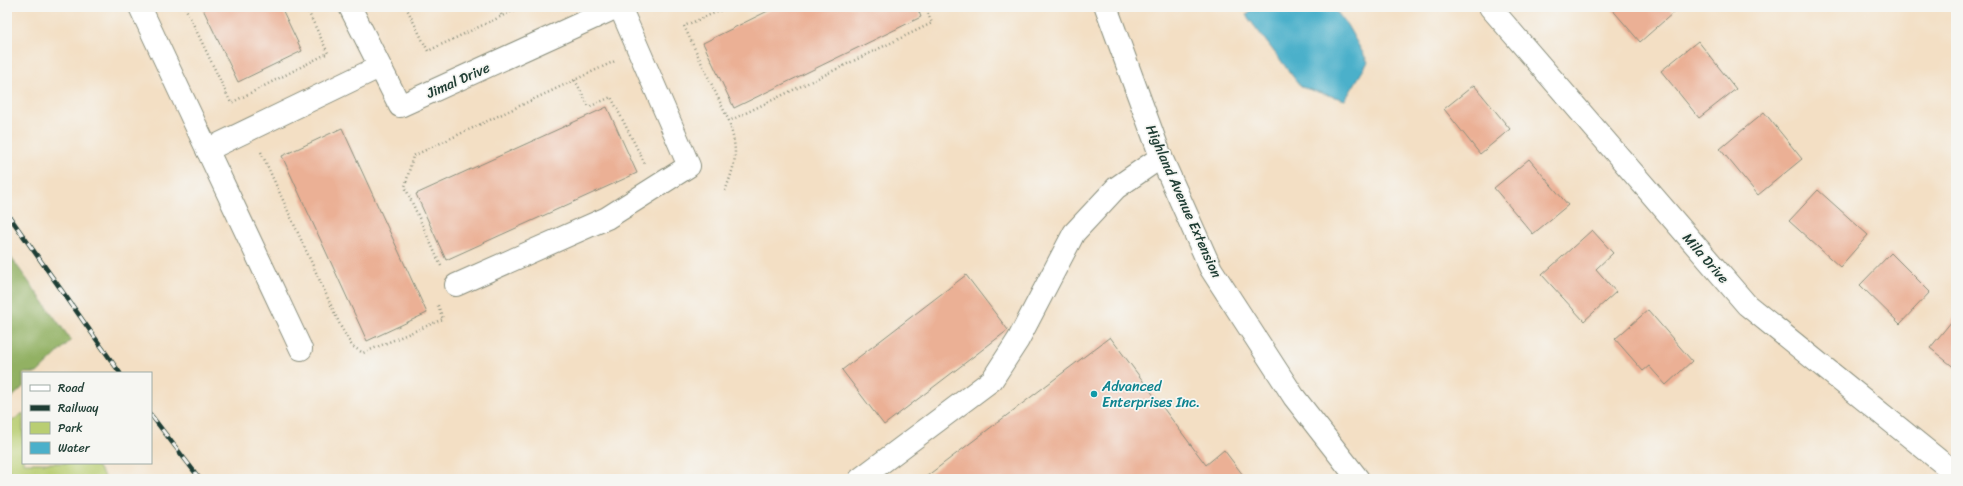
<svg xmlns="http://www.w3.org/2000/svg" width="1963" height="486" font-family="Sriracha,sans-serif">
<style>
.green{fill:#b9ce72;stroke:#6c8653}
.forest{fill:#92b164;stroke:#58774c}
.water{fill:#4bb0ca;stroke:#35767f}
.building{fill:#ebb095}
.lines{fill:none;stroke-linecap:round;stroke-linejoin:round}
.minor-casing{stroke:#898e7c;stroke-width:24}
.path{stroke:#898e7c;stroke-width:2.5;stroke-dasharray:1 3;stroke-linecap:butt}
.minor{stroke:#fff;stroke-width:22}
.rail-casing{stroke:#1f3d34;stroke-width:4.5}
.rail{stroke:#f6f6f2;stroke-width:3;stroke-dasharray:9;stroke-linecap:butt}
.culture-dot{fill:#0f9aa8;stroke:#f6f6f2;stroke-width:1.5}
.labels{text-anchor:middle;stroke-width:3.5;stroke-linejoin:round;paint-order:stroke}
.street-label{font-size:14px;fill:#1f3d34;stroke:#f6f6f2}
.culture-label{font-size:14px;fill:#0d838f;stroke:#f6f6f2;text-anchor:start}
</style>
<rect width="100%" height="100%" fill="#f6f6f2"/>
<filter id="ink" filterUnits="userSpaceOnUse"><feTurbulence type="fractalNoise" baseFrequency=".025" numOctaves="2"/><feDisplacementMap in="SourceGraphic" scale="8" xChannelSelector="R" yChannelSelector="G"/><feConvolveMatrix kernelMatrix="1 2 1 2 8 2 1 2 1" color-interpolation-filters="sRGB"/></filter>
<filter id="wash" filterUnits="userSpaceOnUse"><feTurbulence type="fractalNoise" baseFrequency=".012" numOctaves="4" result="noise"/><feDisplacementMap in="SourceGraphic" scale="16" xChannelSelector="R" yChannelSelector="G"/><feGaussianBlur stdDeviation="0.9" result="paint"/><feColorMatrix in="noise" values="0 0 0 0 0 0 0 0 0 0 0 0 0 0 0 0 0 1.4 0 .05"/><feComposite in="paint" operator="in"/></filter>
<g filter="url(#wash)">
<rect width="100%" height="100%" fill="#f3dfc4"/>
<!-- green -->
<path class="green" d="M 23,413 L 23,463 L 95,463 L 106,479 L 16,479 L 7,467 L 7,425 Z"/>
<!-- forest -->
<path class="forest" d="M 7,252 L 71,340 L 37,373 L 23,373 L 23,387 L 7,402 Z"/>
<!-- water -->
<path class="water" d="M 1254,7 L 1333,7 L 1347,25 L 1368,62 L 1345,100 L 1301,87 L 1246,15 Z"/>
<g id="blocks">
<!-- building -->
<g class="building">
<path d="M 202,7 L 281,7 L 302,51 L 238,82 Z"/>
<path d="M 776,7 L 917,7 L 921,17 L 734,108 L 703,43 Z"/>
<path d="M 1610,7 L 1668,7 L 1673,13 L 1640,42 Z"/>
<path d="M 1698,41 L 1736,89 L 1699,118 L 1661,71 Z"/>
<path d="M 1474,85 L 1510,129 L 1480,154 L 1444,109 Z"/>
<path d="M 607,107 L 637,173 L 446,260 L 416,194 Z"/>
<path d="M 1764,112 L 1802,159 L 1758,195 L 1720,149 Z"/>
<path d="M 342,128 L 427,313 L 367,341 L 282,156 Z"/>
<path d="M 1529,159 L 1568,205 L 1533,234 L 1494,188 Z"/>
<path d="M 1818,190 L 1868,235 L 1840,267 L 1789,221 Z"/>
<path d="M 1592,230 L 1613,253 L 1596,269 L 1616,292 L 1584,321 L 1542,275 Z"/>
<path d="M 1891,253 L 1930,292 L 1900,324 L 1860,285 Z"/>
<path d="M 966,275 L 1008,330 L 884,425 L 842,370 Z"/>
<path d="M 1648,310 L 1692,361 L 1666,385 L 1649,366 L 1643,371 L 1615,339 Z"/>
<path d="M 1956,316 L 1956,369 L 1930,348 Z"/>
<path d="M 1110,337 L 1206,465 L 1224,450 L 1246,479 L 923,479 Z"/>
</g>
</g>
</g>
<g filter="url(#ink)">
<use href="#blocks" fill-opacity="0" stroke="#898e7c" stroke-width="1"/>
<g class="lines">
<defs>
<g id="minor">
<path d="M 140,7 L 301,349"/>
<path d="M 350,7 L 400,106 L 617,7"/>
<path d="M 1106,7 L 1161,157 L 1211,269 L 1294,397 L 1358,479"/>
<path d="M 1490,7 L 1747,305 L 1956,474"/>
<path d="M 207,150 L 379,67"/>
<path d="M 456,285 L 607,218 L 689,166 L 620,7"/>
<path d="M 860,479 L 992,380 L 1018,340 L 1074,233 L 1116,188 L 1161,157"/>
</g>
</defs>
<!-- minor casing -->
<use href="#minor" class="minor-casing"/>
<!-- path -->
<g class="path">
<path d="M 185,7 L 231,103 L 328,53 L 306,7"/>
<path d="M 406,7 L 428,51 L 521,7"/>
<path d="M 497,7 L 502,16"/>
<path d="M 728,7 L 684,26 L 729,121 L 932,23 L 925,7"/>
<path d="M 575,80 L 589,107 L 611,97 L 645,164"/>
<path d="M 261,152 L 341,327 L 352,346 L 363,353 L 443,319 L 437,303"/>
<path d="M 725,191 C 737,160 738,153 729,121"/>
<path d="M 441,266 L 405,187 L 413,156 L 615,61"/>
</g>
<!-- minor -->
<use href="#minor" class="minor"/>
<defs>
<g id="rail">
<path d="M 7,213 L 120,373"/>
<path d="M 151,415 L 200,479"/>
</g>
</defs>
<!-- rail casing -->
<use href="#rail" class="rail-casing"/>
<!-- rail -->
<use href="#rail" class="rail"/>
</g>
</g>
<!-- markers -->
<circle class="culture-dot" cx="1094" cy="394" r="4"/>
<g class="labels">
<!-- street labels -->
<g class="street-label">
<text transform="translate(458 80) rotate(-24)" y="5">Jimal Drive</text>
<text transform="translate(1184 201) rotate(66)" y="5">Highland Avenue Extension</text>
<text transform="translate(1706 258) rotate(49)" y="5">Mila Drive</text>
</g>
<!-- culture labels -->
<g class="culture-label">
<text x="1102" y="391">Advanced<tspan x="1102" dy="16">Enterprises Inc.</tspan></text>
</g>
</g>
<!-- margin -->
<rect width="1963" height="486" fill="none" stroke="#f6f6f2" stroke-width="24"/>
<!-- legend -->
<rect x="22" y="372" width="130" height="92" fill="#f6f6f2" stroke="#a0aca6"/>
<rect x="30" y="385" width="20" height="6" fill="#ffffff" stroke="#a0aca6"/>
<text x="58" y="392" font-size="12" fill="#1f3d34">Road</text>
<rect x="30" y="405" width="20" height="6" fill="#1f3d34" stroke="#a0aca6"/>
<text x="58" y="412" font-size="12" fill="#1f3d34">Railway</text>
<rect x="30" y="422" width="20" height="12" fill="#b9ce72" stroke="#a0aca6"/>
<text x="58" y="432" font-size="12" fill="#1f3d34">Park</text>
<rect x="30" y="442" width="20" height="12" fill="#4bb0ca" stroke="#a0aca6"/>
<text x="58" y="452" font-size="12" fill="#1f3d34">Water</text>
</svg>
